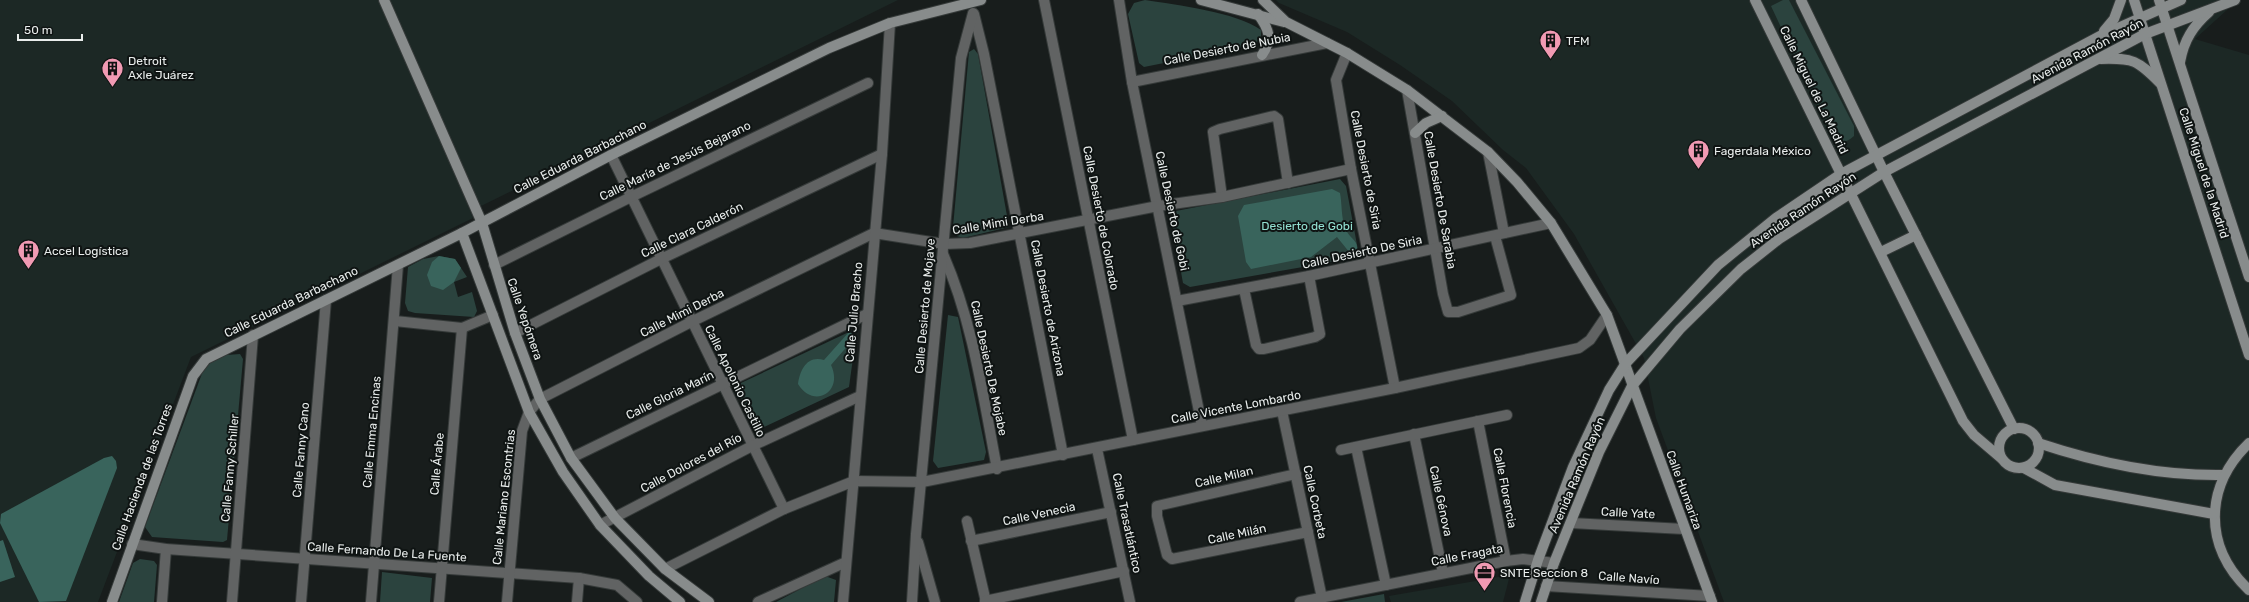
<svg xmlns="http://www.w3.org/2000/svg" width="2249" height="602" font-family="Rubik,sans-serif">
<style>
.built{fill:#1c2825}
.green{fill:#2b433e}
.water{fill:#39645c}
.lines{fill:none;stroke-linecap:round;stroke-linejoin:round}
.street-casing{stroke:#353a39;stroke-width:12}
.secondary-casing{stroke:#353a39;stroke-width:12}
.street{stroke:#616363;stroke-width:10}
.secondary{stroke:#888c8c;stroke-width:10}
.labels{text-anchor:middle;stroke-width:4;stroke-linejoin:round;paint-order:stroke}
.poi-label{font-size:12px;fill:#e9edec;stroke:#0f1413;text-anchor:start}
.street-label{font-size:12px;fill:#e9edec;stroke:#0f1413}
.park-label{font-size:12px;fill:#93e1d2;stroke:#0f1413}
</style>
<rect width="100%" height="100%" fill="#181d1c"/>
<!-- built -->
<g class="built">
<path d="M 0,0 L 898,0 L 479,207 L 408,56 L 473,218 L 191,357 L 98,602 L 0,602 Z"/>
<path d="M 1276,0 L 2238,0 L 2195,39 L 2249,55 L 2249,602 L 1724,602 L 1656,418 L 1644,358 L 1574,234 L 1526,168 L 1503,150 L 1452,101 L 1400,65 L 1347,32 L 1279,3 Z"/>
<path d="M 1510,575 L 1503,602 L 1391,602 L 1389,596 Z"/>
</g>
<!-- green -->
<g class="green">
<path d="M 1145,0 C 1177,5 1236,12 1261,30 L 1261,38 L 1254,45 L 1144,67 L 1139,63 L 1128,14 L 1134,3 Z"/>
<path d="M 1783,0 L 1789,0 L 1854,126 L 1854,136 C 1846,143 1842,143 1833,138 L 1771,6 Z"/>
<path d="M 974,49 L 978,54 L 1009,227 L 963,238 L 957,236 L 953,227 L 969,52 Z"/>
<path d="M 1340,179 L 1346,186 L 1358,250 L 1354,258 L 1190,287 L 1183,283 L 1171,217 L 1176,211 Z"/>
<path d="M 439,256 L 455,259 L 467,277 L 454,282 L 458,297 L 472,292 L 477,311 L 474,317 L 415,313 L 408,311 L 405,303 L 408,267 L 423,259 Z"/>
<path d="M 948,315 L 958,317 L 986,452 L 984,460 L 938,468 L 933,461 Z"/>
<path d="M 849,332 L 856,336 L 849,387 L 760,429 L 753,426 L 737,390 L 741,383 Z"/>
<path d="M 240,354 L 243,359 L 227,540 L 223,542 L 152,537 L 145,527 L 207,360 L 213,356 Z"/>
<path d="M 140,559 L 154,561 L 157,565 L 154,602 L 119,602 L 133,563 Z"/>
<path d="M 382,572 L 432,578 L 430,602 L 380,602 Z"/>
<path d="M 825,576 L 836,580 L 834,602 L 776,602 Z"/>
<path d="M 1384,594 L 1385,602 L 1341,602 Z"/>
</g>
<!-- water -->
<g class="water">
<path d="M 1332,189 L 1340,193 C 1342,203 1341,217 1345,228 C 1350,241 1363,240 1354,258 L 1337,237 L 1311,257 L 1251,269 L 1246,262 L 1238,216 L 1244,205 Z"/>
<path d="M 439,256 L 455,259 L 461,268 L 454,282 L 443,290 L 431,286 L 427,275 L 432,262 Z"/>
<path d="M 849,332 L 856,336 L 831,365 C 844,393 813,409 798,384 C 800,370 807,355 824,360 Z"/>
<path d="M 112,456 L 116,461 L 117,468 L 66,601 L 39,602 L 0,523 L 1,514 L 104,458 Z"/>
<path d="M 3,540 L 15,577 L 0,582 L 0,541 Z"/>
</g>
<g class="lines">
<defs>
<g id="street">
<path d="M 1044,0 L 1133,440"/>
<path d="M 1119,0 L 1132,82 L 1202,426"/>
<path d="M 974,14 L 984,54 L 1063,455"/>
<path d="M 1347,53 L 1336,80 L 1351,169 L 1395,388"/>
<path d="M 1132,82 L 1327,43"/>
<path d="M 1407,90 L 1443,294 L 1448,312 L 1458,312 L 1511,295 L 1495,236"/>
<path d="M 1488,152 L 1504,233"/>
<path d="M 611,155 L 784,509"/>
<path d="M 1222,197 L 1213,132 L 1220,129 L 1274,116 L 1278,119 L 1288,183"/>
<path d="M 943,254 C 973,322 983,396 997,469"/>
<path d="M 494,265 L 631,197 L 868,83"/>
<path d="M 1244,289 L 1256,345 L 1259,349 L 1264,349 L 1315,337 L 1320,334 L 1309,276"/>
<path d="M 1177,301 L 1309,276 L 1551,223"/>
<path d="M 395,321 L 462,328 L 493,315"/>
<path d="M 515,333 L 661,259 L 882,154"/>
<path d="M 1282,411 L 1322,598"/>
<path d="M 1478,421 L 1506,561"/>
<path d="M 1414,434 L 1443,573"/>
<path d="M 1356,447 L 1386,585"/>
<path d="M 1097,449 L 1130,602"/>
<path d="M 1341,450 L 1507,415"/>
<path d="M 571,458 L 867,314"/>
<path d="M 1296,474 L 1157,506 L 1157,516 L 1167,555 L 1172,559 L 1308,532"/>
<path d="M 967,521 L 986,602"/>
<path d="M 1571,523 L 1684,529"/>
<path d="M 600,525 L 752,446 L 860,396"/>
<path d="M 971,541 L 1111,512"/>
<path d="M 918,542 L 935,602"/>
<path d="M 132,544 L 166,549 L 579,578 L 617,585 L 637,602"/>
<path d="M 665,569 L 784,509 L 854,481 L 922,482 L 1395,388 L 1579,348 L 1590,340 L 1607,315"/>
<path d="M 1546,586 L 1710,596"/>
<path d="M 985,601 L 1124,571"/>
<path d="M 162,602 L 166,549"/>
<path d="M 232,602 L 253,335"/>
<path d="M 301,602 L 326,300"/>
<path d="M 371,602 L 398,265"/>
<path d="M 439,602 L 462,328"/>
<path d="M 507,602 L 522,431 L 529,412 L 540,399 L 693,321 L 874,233 L 944,244 L 970,243 L 1158,206 L 1222,197 L 1351,169"/>
<path d="M 577,602 L 579,578"/>
<path d="M 758,602 L 846,562"/>
<path d="M 843,602 L 882,154 L 890,23"/>
<path d="M 912,602 L 916,534 L 961,58 L 973,13"/>
<path d="M 1300,602 L 1506,561 L 1523,559 L 1554,563"/>
</g>
<g id="secondary">
<path d="M 384,0 L 482,223 L 515,333 L 540,399 L 571,458 L 615,518 L 665,569 L 709,602"/>
<path d="M 1201,0 L 1284,22"/>
<path d="M 1263,0 L 1286,22 L 1347,53 L 1407,90 L 1488,152 L 1517,182 L 1551,223 L 1607,315 L 1712,602"/>
<path d="M 1755,0 L 1963,421 L 1974,435 L 2001,458"/>
<path d="M 1801,0 L 1884,172 L 2014,429"/>
<path d="M 2134,0 L 2249,355"/>
<path d="M 2159,0 L 2249,277"/>
<path d="M 1258,14 C 1269,29 1273,39 1262,55"/>
<path d="M 2104,31 L 2114,19 L 2121,0"/>
<path d="M 2101,59 C 2134,58 2137,60 2160,83"/>
<path d="M 2180,62 C 2184,40 2193,26 2209,12"/>
<path d="M 1415,133 L 1426,123 L 1442,116"/>
<path d="M 462,233 L 529,412 L 563,472 L 600,525 L 649,576 L 680,602"/>
<path d="M 1881,252 L 1916,235"/>
<circle cx="2019" cy="448" r="20"/>
<path d="M 2038,443 C 2098,463 2161,476 2223,475"/>
<path d="M 2249,443 C 2204,486 2203,547 2249,590"/>
<path d="M 2024,468 L 2055,485 L 2214,514"/>
<path d="M 112,602 L 193,376 L 206,359 L 462,233 L 611,155 L 829,48 L 890,23 L 981,0"/>
<path d="M 1525,602 L 1538,560 L 1573,467 L 1609,390 L 1626,363 L 1718,265 L 1776,218 L 1841,174 L 2102,35 L 2181,0"/>
<path d="M 1541,602 L 1554,563 L 1599,452 L 1632,386 L 1680,329 L 1741,269 L 1779,239 L 1884,172 L 2145,34 L 2235,0"/>
</g>
</defs>
<!-- street casing -->
<use href="#street" class="street-casing"/>
<!-- secondary casing -->
<use href="#secondary" class="secondary-casing"/>
<!-- street -->
<use href="#street" class="street"/>
<!-- secondary -->
<use href="#secondary" class="secondary"/>
</g>
<!-- icons -->
<defs>
<symbol id="building-pin" viewBox="-11 -11 22 30"><path d="M0 17L-7.5 6A9.5 9.5 0 1 1 7.5 6Z" fill="#f19ab3" stroke="#0f1413"/><path d="M-4-6H4V6H1V3H-1V6H-4ZM-2.5-4.3h1.7v1.8h-1.7ZM.8-4.3h1.7v1.8H.8ZM-2.5-1h1.7V.8h-1.7ZM.8-1h1.7V.8H.8Z" fill="#111"/></symbol>
<symbol id="office-pin" viewBox="-11 -11 22 30"><path d="M0 17L-7.5 6A9.5 9.5 0 1 1 7.5 6Z" fill="#f19ab3" stroke="#0f1413"/><path d="M-6-3h4V-5.5h4V-3h4V5H-6ZM-1-4.5V-3h2v-1.5ZM-6 0V1H6V0Z" fill="#111"/></symbol>
</defs>
<g fill-rule="evenodd">
<use href="#building-pin" x="1538" y="28" width="25" height="34"/>
<use href="#building-pin" x="100" y="56" width="25" height="34"/>
<use href="#building-pin" x="1686" y="138" width="25" height="34"/>
<use href="#building-pin" x="16" y="238" width="25" height="34"/>
<use href="#office-pin" x="1472" y="560" width="25" height="34"/>
</g>
<g class="labels">
<!-- poi labels -->
<g class="poi-label">
<text x="1566" y="45">TFM</text>
<text x="128" y="65">Detroit<tspan x="128" dy="14">Axle Juárez</tspan></text>
<text x="1714" y="155">Fagerdala México</text>
<text x="44" y="255">Accel Logística</text>
<text x="1500" y="577">SNTE Seccíon 8</text>
</g>
<!-- street labels -->
<g class="street-label">
<text transform="translate(1227 49) rotate(-11)" y="4">Calle Desierto de Nubia</text>
<text transform="translate(2087 51) rotate(-28)" y="4">Avenida Ramón Rayón</text>
<text transform="translate(1814 90) rotate(64)" y="4">Calle Miguel de La Madrid</text>
<text transform="translate(580 157) rotate(-27)" y="4">Calle Eduarda Barbachano</text>
<text transform="translate(675 161) rotate(-26)" y="4">Calle María de Jesús Bejarano</text>
<text transform="translate(1366 170) rotate(79)" y="4">Calle Desierto de Siria</text>
<text transform="translate(2204 173) rotate(72)" y="4">Calle Miguel de la Madrid</text>
<text transform="translate(1440 200) rotate(80)" y="4">Calle Desierto De Sarabia</text>
<text transform="translate(1803 210) rotate(-34)" y="4">Avenida Ramón Rayón</text>
<text transform="translate(1172 211) rotate(78)" y="4">Calle Desierto de Gobi</text>
<text transform="translate(1101 218) rotate(79)" y="4">Calle Desierto de Colorado</text>
<text transform="translate(998 223) rotate(-9)" y="4">Calle Mimi Derba</text>
<text transform="translate(692 230) rotate(-26)" y="4">Calle Clara Calderón</text>
<text transform="translate(1362 252) rotate(-12)" y="4">Calle Desierto De Siria</text>
<text transform="translate(291 302) rotate(-26)" y="4">Calle Eduarda Barbachano</text>
<text transform="translate(925 306) rotate(-85)" y="4">Calle Desierto de Mojave</text>
<text transform="translate(1048 308) rotate(79)" y="4">Calle Desierto de Arizona</text>
<text transform="translate(854 312) rotate(-85)" y="4">Calle Julio Bracho</text>
<text transform="translate(682 313) rotate(-27)" y="4">Calle Mimi Derba</text>
<text transform="translate(525 319) rotate(71)" y="4">Calle Yepómera</text>
<text transform="translate(989 368) rotate(78)" y="4">Calle Desierto De Mojabe</text>
<text transform="translate(735 381) rotate(64)" y="4">Calle Apolonio Castillo</text>
<text transform="translate(670 395) rotate(-26)" y="4">Calle Gloria Marín</text>
<text transform="translate(1236 407) rotate(-11)" y="4">Calle Vicente Lombardo</text>
<text transform="translate(372 432) rotate(-85)" y="4">Calle Emma Encinas</text>
<text transform="translate(301 450) rotate(-85)" y="4">Calle Fanny Cano</text>
<text transform="translate(691 463) rotate(-28)" y="4">Calle Dolores del Río</text>
<text transform="translate(437 464) rotate(-85)" y="4">Calle Árabe</text>
<text transform="translate(230 468) rotate(-85)" y="4">Calle Fanny Schiller</text>
<text transform="translate(1577 475) rotate(-67)" y="4">Avenida Ramón Rayón</text>
<text transform="translate(142 477) rotate(-70)" y="4">Calle Hacienda de las Torres</text>
<text transform="translate(1224 477) rotate(-13)" y="4">Calle Milan</text>
<text transform="translate(1505 488) rotate(79)" y="4">Calle Florencia</text>
<text transform="translate(1684 490) rotate(70)" y="4">Calle Humariza</text>
<text transform="translate(504 497) rotate(-84)" y="4">Calle Mariano Escontrias</text>
<text transform="translate(1441 501) rotate(78)" y="4">Calle Génova</text>
<text transform="translate(1315 502) rotate(78)" y="4">Calle Corbeta</text>
<text transform="translate(1628 513) rotate(3)" y="4">Calle Yate</text>
<text transform="translate(1039 514) rotate(-12)" y="4">Calle Venecia</text>
<text transform="translate(1127 523) rotate(78)" y="4">Calle Trasatlántico</text>
<text transform="translate(1237 534) rotate(-12)" y="4">Calle Milán</text>
<text transform="translate(387 552) rotate(4)" y="4">Calle Fernando De La Fuente</text>
<text transform="translate(1467 555) rotate(-11)" y="4">Calle Fragata</text>
<text transform="translate(1629 578) rotate(4)" y="4">Calle Navío</text>
</g>
<!-- park labels -->
<g class="park-label">
<text x="1307" y="230">Desierto de Gobi</text>
</g>
</g>
<!-- scale -->
<path d="M18 34v6h64v-6" fill="none" stroke="#e9edec" stroke-width="2"/>
<text x="24" y="34" font-size="12" fill="#e9edec" stroke="#0f1413" stroke-width="3" paint-order="stroke">50 m</text>
</svg>
